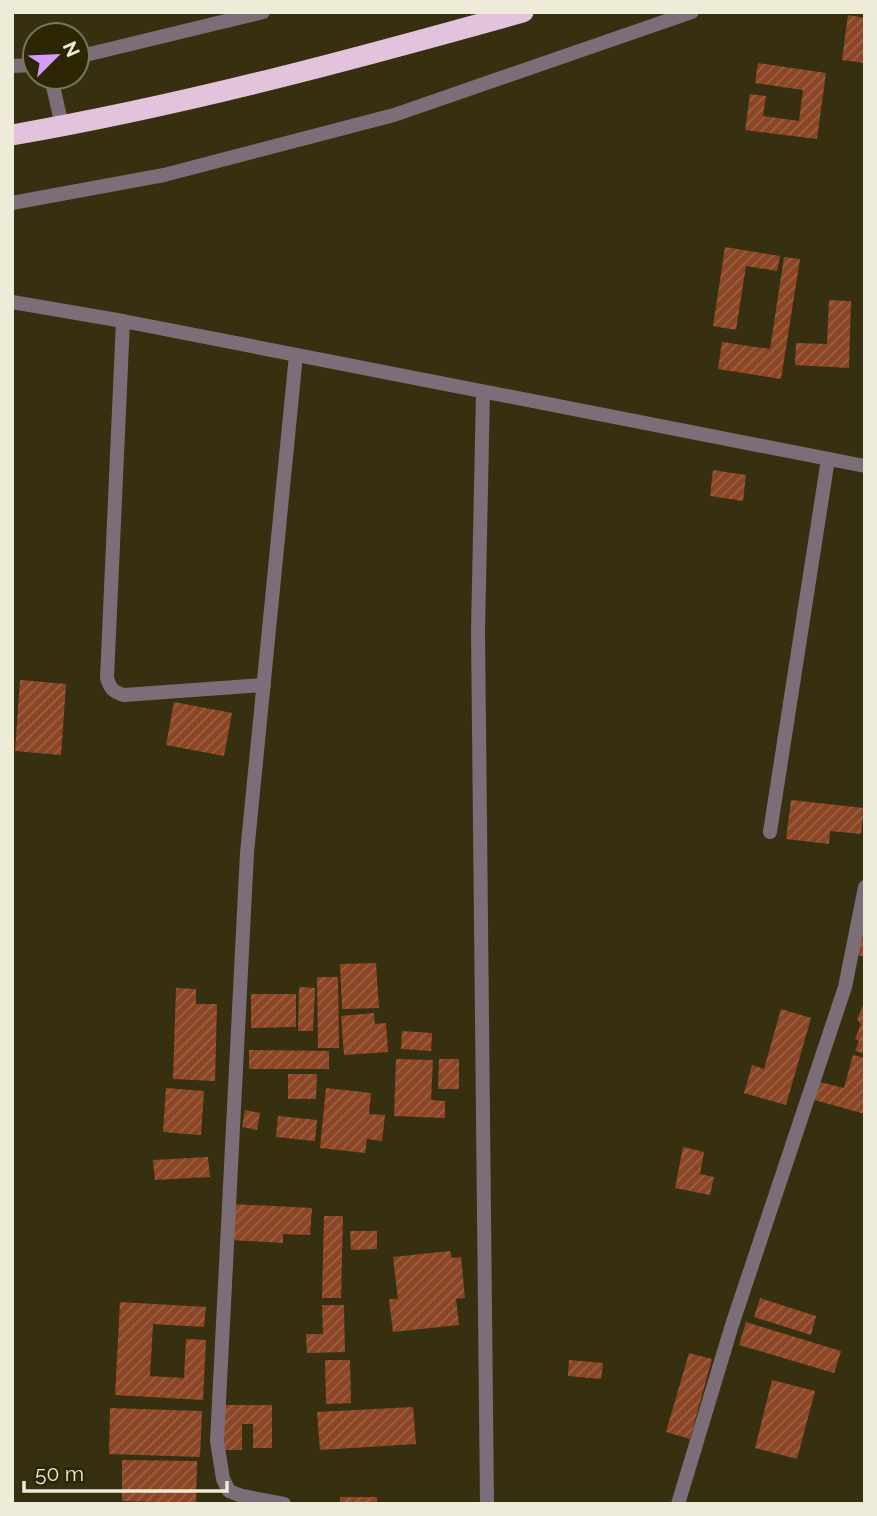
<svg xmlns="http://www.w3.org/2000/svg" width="877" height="1516" font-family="Raleway,sans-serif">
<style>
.building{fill:url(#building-hatch)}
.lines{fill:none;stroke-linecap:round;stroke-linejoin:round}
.street{stroke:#7b6e78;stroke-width:14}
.highway{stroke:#e3c3db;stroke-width:21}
</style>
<defs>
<pattern id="building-hatch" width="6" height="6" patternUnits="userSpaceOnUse" patternTransform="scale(1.75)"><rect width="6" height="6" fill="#8c4625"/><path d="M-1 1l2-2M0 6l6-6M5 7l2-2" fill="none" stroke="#9c6144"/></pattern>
</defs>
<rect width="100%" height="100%" fill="#373010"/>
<!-- building -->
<g class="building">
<path d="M 848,15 L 865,18 L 865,63 L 842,60 Z"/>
<path d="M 758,63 L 826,73 L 817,139 L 745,130 L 750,94 L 766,96 L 763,116 L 799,121 L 803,90 L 755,83 Z"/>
<path d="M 725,247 L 780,256 L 777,271 L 746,266 L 736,330 L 713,326 Z"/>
<path d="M 784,257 L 800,259 L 781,379 L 718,369 L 722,342 L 770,349 Z"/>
<path d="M 829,300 L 851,301 L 849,368 L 795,365 L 796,343 L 827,344 Z"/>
<path d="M 713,470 L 746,475 L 743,501 L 710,496 Z"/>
<path d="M 20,680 L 66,684 L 61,755 L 15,751 Z"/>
<path d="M 174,702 L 232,713 L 224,756 L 166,745 Z"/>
<path d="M 791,800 L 864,808 L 861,834 L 830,831 L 829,844 L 786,839 Z"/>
<path d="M 861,926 L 865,927 L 865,957 L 854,954 Z"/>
<path d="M 376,963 L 379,1008 L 342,1009 L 340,964 Z"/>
<path d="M 317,977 L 338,977 L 339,1048 L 318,1048 Z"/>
<path d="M 299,987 L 315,988 L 313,1031 L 298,1031 Z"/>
<path d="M 176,988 L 196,989 L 196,1004 L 217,1004 L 215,1081 L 173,1079 Z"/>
<path d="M 251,994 L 296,994 L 296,1027 L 251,1028 Z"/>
<path d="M 865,1001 L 865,1054 L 855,1051 L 859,1041 L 855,1039 L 861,1024 L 857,1019 Z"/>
<path d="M 781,1009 L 811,1018 L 786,1105 L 744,1093 L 752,1065 L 764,1069 Z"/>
<path d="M 374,1013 L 375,1024 L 386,1023 L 388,1052 L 344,1055 L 341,1016 Z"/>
<path d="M 402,1031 L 432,1033 L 431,1051 L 401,1049 Z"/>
<path d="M 249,1050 L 329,1051 L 329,1069 L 249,1069 Z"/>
<path d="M 853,1055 L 865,1058 L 865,1114 L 811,1099 L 816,1081 L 844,1088 Z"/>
<path d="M 396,1059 L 433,1060 L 431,1100 L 445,1101 L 445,1118 L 394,1116 Z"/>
<path d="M 439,1059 L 459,1059 L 459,1089 L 438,1089 Z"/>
<path d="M 288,1074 L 317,1074 L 316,1099 L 288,1099 Z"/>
<path d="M 166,1088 L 204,1091 L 201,1135 L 163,1132 Z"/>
<path d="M 326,1088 L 371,1093 L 369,1114 L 385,1115 L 382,1141 L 367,1139 L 365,1153 L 320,1148 Z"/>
<path d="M 245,1110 L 260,1113 L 257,1130 L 242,1127 Z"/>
<path d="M 278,1116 L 317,1120 L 315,1141 L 276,1137 Z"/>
<path d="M 683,1147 L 704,1152 L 700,1174 L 714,1177 L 710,1195 L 675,1188 Z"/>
<path d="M 208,1157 L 210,1177 L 155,1180 L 153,1160 Z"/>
<path d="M 232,1204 L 312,1208 L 310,1235 L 283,1234 L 283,1243 L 231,1240 Z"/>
<path d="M 324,1216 L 343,1216 L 341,1298 L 322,1298 Z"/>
<path d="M 350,1231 L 377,1231 L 377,1249 L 351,1250 Z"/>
<path d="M 450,1251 L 452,1258 L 461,1257 L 465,1298 L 456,1299 L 459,1325 L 393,1332 L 389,1299 L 398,1299 L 393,1257 Z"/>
<path d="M 760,1298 L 816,1316 L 811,1335 L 754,1317 Z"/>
<path d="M 120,1302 L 206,1307 L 204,1327 L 153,1324 L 150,1376 L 184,1378 L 186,1339 L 206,1340 L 203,1400 L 115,1395 Z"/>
<path d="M 322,1305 L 344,1305 L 345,1352 L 307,1353 L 306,1334 L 323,1334 Z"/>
<path d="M 746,1322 L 841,1351 L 834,1373 L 739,1345 Z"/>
<path d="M 689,1353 L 712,1359 L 690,1439 L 666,1432 Z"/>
<path d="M 325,1360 L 350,1360 L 351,1403 L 326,1404 Z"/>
<path d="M 569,1360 L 603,1363 L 601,1379 L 568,1376 Z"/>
<path d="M 772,1380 L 815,1391 L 797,1459 L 755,1448 Z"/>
<path d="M 223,1405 L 272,1405 L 272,1448 L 253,1448 L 253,1424 L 242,1424 L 242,1450 L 223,1450 Z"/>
<path d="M 413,1407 L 416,1444 L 320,1450 L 317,1412 Z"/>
<path d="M 110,1408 L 202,1411 L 200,1457 L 109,1454 Z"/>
<path d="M 122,1460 L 197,1461 L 196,1503 L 122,1501 Z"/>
<rect x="340" y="1497" width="37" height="7"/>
</g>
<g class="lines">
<!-- street -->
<g class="street">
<path d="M 77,57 L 263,12"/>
<path d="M 12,66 L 35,65"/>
<path d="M 51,77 L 62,126"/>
<path d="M 12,203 L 164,175 L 394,115 L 692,12"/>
<path d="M 12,302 L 123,321 L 865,466"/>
<path d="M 123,321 L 107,678 C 110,689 114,692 124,695 L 264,685"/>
<path d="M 483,392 L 478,631 L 487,1504"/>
<path d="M 770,832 L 828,459"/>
<path d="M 284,1504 L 242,1496 L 229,1491 L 223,1479 L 217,1441 L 247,853 L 296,355"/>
<path d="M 678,1504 L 732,1325 L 845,987 L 865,887"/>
</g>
<!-- highway -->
<path class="highway" d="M 12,135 C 185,105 355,59 523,12"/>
</g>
<!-- border -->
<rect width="877" height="1516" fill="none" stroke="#efebd9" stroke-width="28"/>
<!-- north arrow -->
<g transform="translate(56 56) rotate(66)"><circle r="33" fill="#2d2605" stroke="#7b755a" stroke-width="2"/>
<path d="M0-5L12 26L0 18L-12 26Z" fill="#d49cfc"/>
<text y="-10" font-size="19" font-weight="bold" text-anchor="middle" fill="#efebd9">N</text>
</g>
<!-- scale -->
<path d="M24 1481v10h203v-10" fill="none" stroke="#efebd9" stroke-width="3.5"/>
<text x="35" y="1481" font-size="21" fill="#efebd9" stroke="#2d2605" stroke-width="5" paint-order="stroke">50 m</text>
</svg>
